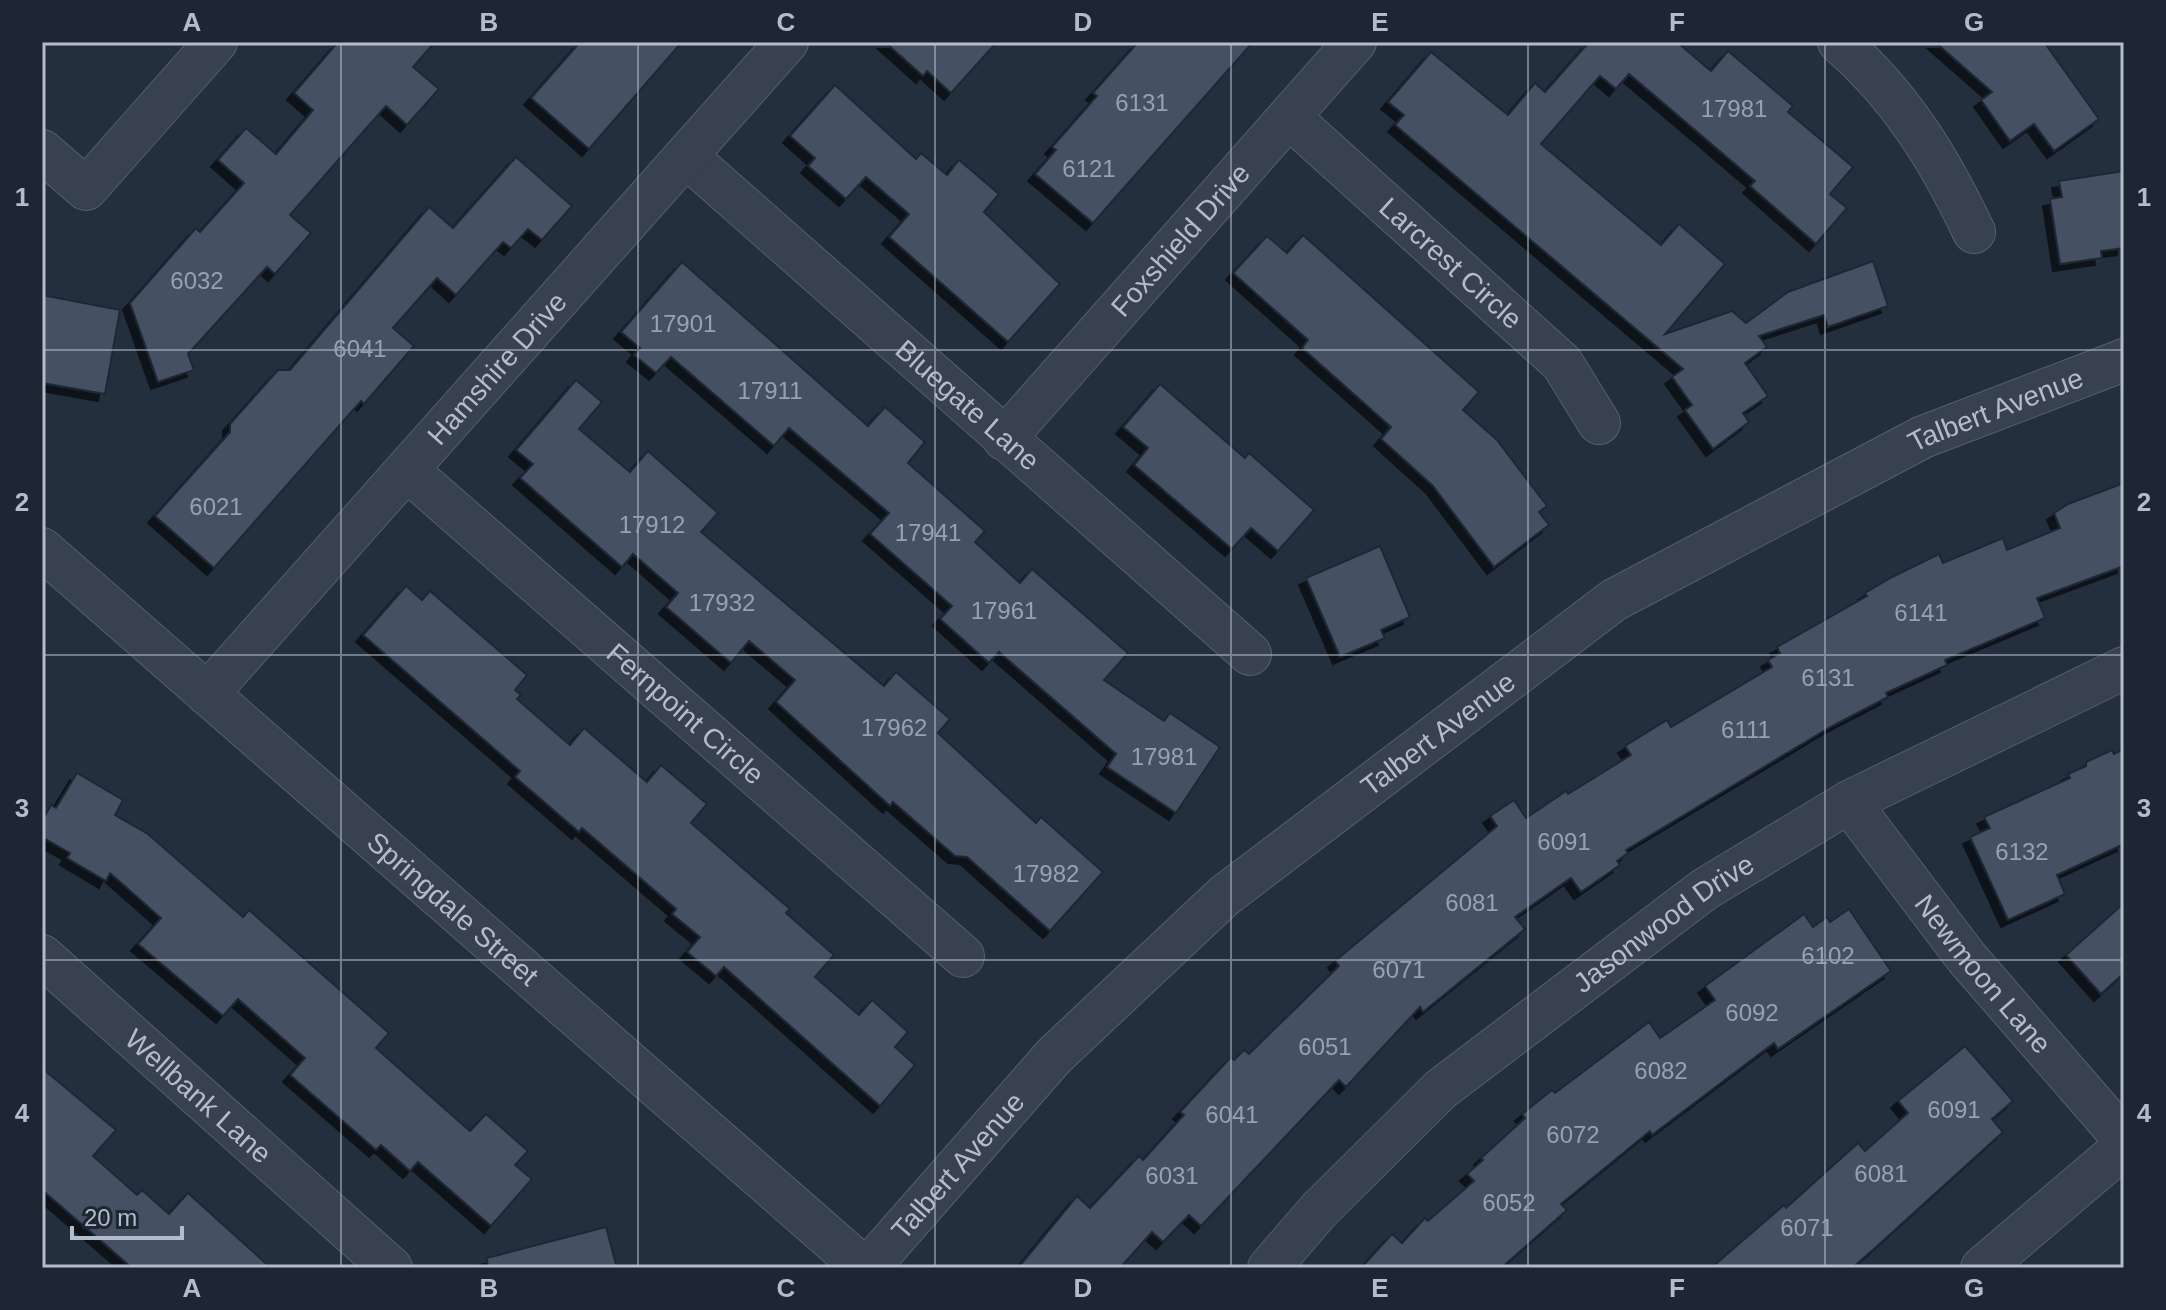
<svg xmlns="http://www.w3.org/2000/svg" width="2166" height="1310" font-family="Helvetica,sans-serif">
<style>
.building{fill:#455162;stroke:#1f2835;stroke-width:2;filter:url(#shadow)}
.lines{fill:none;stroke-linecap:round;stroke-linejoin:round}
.minor-casing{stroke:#565f6c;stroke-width:44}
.minor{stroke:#38414e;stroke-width:42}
.grid{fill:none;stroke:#b4bcc9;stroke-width:2;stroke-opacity:0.55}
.labels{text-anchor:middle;stroke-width:8;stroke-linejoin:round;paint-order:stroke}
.number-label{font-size:24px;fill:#98a1af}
.street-label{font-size:28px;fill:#b4bcc9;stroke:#1d2633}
.neatline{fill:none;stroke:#b4bcc9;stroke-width:3}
.grid-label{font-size:26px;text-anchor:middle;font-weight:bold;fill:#b4bcc9}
</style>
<defs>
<filter id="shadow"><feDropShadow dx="-7" dy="7" stdDeviation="0" flood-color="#0009"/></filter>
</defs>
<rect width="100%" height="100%" fill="#242f3e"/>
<!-- building -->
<g class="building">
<path d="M 338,42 L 435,42 L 413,67 L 439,89 L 407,125 L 386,106 L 290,215 L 311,233 L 275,274 L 267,267 L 188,354 L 194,370 L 158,382 L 130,303 L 196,228 L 200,232 L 244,183 L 218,160 L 246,128 L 276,154 L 313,110 L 294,93 Z"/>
<path d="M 580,42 L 682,42 L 589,149 L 531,98 Z"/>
<path d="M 885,42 L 997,42 L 951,93 L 927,71 L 923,76 Z"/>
<path d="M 1138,42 L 1253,42 L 1093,223 L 1035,174 L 1056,150 L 1052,147 L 1097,96 L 1093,93 Z"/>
<path d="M 1589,42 L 1677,42 L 1711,71 L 1728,51 L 1793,106 L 1788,112 L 1853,167 L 1830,194 L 1847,208 L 1816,244 L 1750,186 L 1755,181 L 1629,74 L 1616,89 L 1600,76 L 1541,144 L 1661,245 L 1679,224 L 1725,264 L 1665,334 L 1732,311 L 1746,323 L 1788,292 L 1873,261 L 1888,306 L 1828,327 L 1824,315 L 1759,336 L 1767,347 L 1745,363 L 1768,396 L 1743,413 L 1749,422 L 1713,449 L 1685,410 L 1692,405 L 1672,377 L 1683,369 L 1395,125 L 1404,115 L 1388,102 L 1431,52 L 1508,115 L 1535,83 L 1545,92 Z"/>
<path d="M 1935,42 L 2044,42 L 2099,119 L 2054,151 L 2034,124 L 2010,141 L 1981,100 L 1992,92 Z"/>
<path d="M 835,85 L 916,159 L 921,153 L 947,175 L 959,160 L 999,194 L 984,212 L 1060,284 L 1008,342 L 889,237 L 909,214 L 866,177 L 846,199 L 808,166 L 815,158 L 790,136 Z"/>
<path d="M 516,157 L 572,206 L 542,240 L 528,229 L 511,248 L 503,242 L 456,295 L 437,278 L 393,328 L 414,346 L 364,404 L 361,401 L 214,568 L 155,516 L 230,432 L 230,424 L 278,370 L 290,370 L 429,207 L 453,228 Z"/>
<path d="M 2124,171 L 2124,248 L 2101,251 L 2102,258 L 2060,264 L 2050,199 L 2062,197 L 2059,181 Z"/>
<path d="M 1303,235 L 1479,392 L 1463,410 L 1497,440 L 1547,506 L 1539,512 L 1549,525 L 1494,567 L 1433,486 L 1381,439 L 1391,427 L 1302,348 L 1308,340 L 1233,273 L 1267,236 L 1287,253 Z"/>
<path d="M 682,262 L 868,426 L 885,407 L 925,442 L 908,463 L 985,531 L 975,542 L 1020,583 L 1032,569 L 1128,653 L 1104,680 L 1164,721 L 1170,713 L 1220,747 L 1176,813 L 1107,767 L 1116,754 L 999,652 L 989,663 L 940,619 L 952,606 L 870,534 L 889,513 L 789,428 L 774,446 L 671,357 L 656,373 L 634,355 L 640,348 L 621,332 Z"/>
<path d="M 42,295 L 120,310 L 105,394 L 42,383 Z"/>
<path d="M 576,380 L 602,402 L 579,429 L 630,472 L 648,451 L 718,513 L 701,532 L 884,686 L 896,672 L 950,719 L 938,733 L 1036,823 L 1041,817 L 1103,872 L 1050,931 L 967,857 L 955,856 L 893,802 L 890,806 L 776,702 L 795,680 L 749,641 L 731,663 L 666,607 L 678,593 L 633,554 L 622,567 L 520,478 L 533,464 L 516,450 Z"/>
<path d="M 1160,384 L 1245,458 L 1249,453 L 1314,510 L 1278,551 L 1251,528 L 1232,549 L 1134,465 L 1148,448 L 1123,427 Z"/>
<path d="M 2124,483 L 2124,566 L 2037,598 L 2045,618 L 1945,660 L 1947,665 L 1886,693 L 1888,697 L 1832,726 L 1626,850 L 1628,853 L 1617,861 L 1620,865 L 1581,892 L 1571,878 L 1515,917 L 1525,929 L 1423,1012 L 1420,1007 L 1346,1087 L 1339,1080 L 1201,1226 L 1189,1215 L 1163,1242 L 1152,1232 L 1120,1268 L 1018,1268 L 1077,1196 L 1090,1208 L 1139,1156 L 1143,1160 L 1184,1115 L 1180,1112 L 1231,1057 L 1234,1060 L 1244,1050 L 1249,1054 L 1339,966 L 1335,961 L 1497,826 L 1490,816 L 1514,800 L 1526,818 L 1566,791 L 1568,794 L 1631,755 L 1625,746 L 1667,720 L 1671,727 L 1772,667 L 1768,660 L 1780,653 L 1777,647 L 1867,596 L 1865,593 L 1892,577 L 1939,554 L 1943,563 L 2003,538 L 2007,550 L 2060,528 L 2054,513 L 2068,504 Z"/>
<path d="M 1380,546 L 1410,617 L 1381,630 L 1385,638 L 1340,657 L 1306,578 Z"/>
<path d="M 406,586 L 422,600 L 430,591 L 527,675 L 515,690 L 521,695 L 517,699 L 570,745 L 584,728 L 647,782 L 661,765 L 707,804 L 691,823 L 790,909 L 786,913 L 834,955 L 815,977 L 859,1015 L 872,1000 L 908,1032 L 895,1047 L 915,1065 L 880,1106 L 724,967 L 716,976 L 687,952 L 700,937 L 672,914 L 676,909 L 582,828 L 579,832 L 515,777 L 520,771 L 363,635 Z"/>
<path d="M 2124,749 L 2124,844 L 2057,875 L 2065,894 L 2008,920 L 1970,837 L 1990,828 L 1984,817 L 2070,778 L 2068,774 L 2086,766 L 2086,762 L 2112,750 L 2114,754 Z"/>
<path d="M 77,773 L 123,800 L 115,815 L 148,834 L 243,917 L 249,910 L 389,1033 L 376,1048 L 470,1131 L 486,1114 L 528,1151 L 515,1165 L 532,1179 L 491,1226 L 418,1162 L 410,1171 L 381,1145 L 376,1150 L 290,1075 L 305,1058 L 238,999 L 223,1016 L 138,944 L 161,918 L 110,873 L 106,881 L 67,858 L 70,853 L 42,837 L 42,821 L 51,805 L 56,808 Z"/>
<path d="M 2124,903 L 2124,973 L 2101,994 L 2066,955 Z"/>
<path d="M 1849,909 L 1891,971 L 1778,1049 L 1774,1043 L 1652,1135 L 1650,1131 L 1561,1204 L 1567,1210 L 1501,1268 L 1361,1268 L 1392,1234 L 1402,1243 L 1425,1218 L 1428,1221 L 1474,1181 L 1467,1174 L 1483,1160 L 1481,1158 L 1525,1118 L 1522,1114 L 1552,1090 L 1555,1093 L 1649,1022 L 1660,1038 L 1715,1000 L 1705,986 L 1804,914 L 1813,927 L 1827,917 L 1830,922 Z"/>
<path d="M 1965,1046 L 2013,1101 L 1992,1119 L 2003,1132 L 1875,1248 L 1852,1268 L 1711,1268 L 1784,1205 L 1786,1208 L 1858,1143 L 1865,1151 L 1908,1113 L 1898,1101 Z"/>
<path d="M 42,1068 L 116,1130 L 93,1156 L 137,1195 L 142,1190 L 169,1214 L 188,1193 L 271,1268 L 132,1268 L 85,1227 L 42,1190 Z"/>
<path d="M 606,1227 L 617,1268 L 488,1268 L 487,1258 Z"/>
</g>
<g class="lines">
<defs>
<g id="minor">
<path d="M 1839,42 C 1901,96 1939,158 1974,232"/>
<path id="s1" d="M 1289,117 L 1562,363 L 1599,423"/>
<path d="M 42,151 L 86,189 L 216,42"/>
<path id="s2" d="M 686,156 L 1250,654"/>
<path id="s3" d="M 1004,439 L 1355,42"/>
<path id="s4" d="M 407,470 L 963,956"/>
<path id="s5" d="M 42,549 L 864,1268"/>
<path id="s6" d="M 207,694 L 787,42"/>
<path id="s7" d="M 1849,802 L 1966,957 L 2124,1139"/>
<path id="s8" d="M 42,956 L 391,1268"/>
<path id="s9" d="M 868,1268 L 1054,1056 L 1224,896 L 1614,600 L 1923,437 L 2124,360"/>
<path id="s10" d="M 1269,1268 L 1319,1210 L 1441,1089 L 1705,889 L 1849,802 L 2124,668"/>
<path d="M 1982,1268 L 2124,1147"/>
</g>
</defs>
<!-- minor casing -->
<use href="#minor" class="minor-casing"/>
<!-- minor -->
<use href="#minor" class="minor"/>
</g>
<!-- grid -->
<path class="grid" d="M 341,42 L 341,1268M 638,42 L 638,1268M 935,42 L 935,1268M 1231,42 L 1231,1268M 1528,42 L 1528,1268M 1825,42 L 1825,1268M 42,350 L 2124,350M 42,655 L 2124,655M 42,960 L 2124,960"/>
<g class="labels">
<!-- number labels -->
<g class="number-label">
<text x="1142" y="111">6131</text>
<text x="1734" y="117">17981</text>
<text x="1089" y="177">6121</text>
<text x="197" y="289">6032</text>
<text x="683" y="332">17901</text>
<text x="360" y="357">6041</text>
<text x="770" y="399">17911</text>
<text x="216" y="515">6021</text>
<text x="652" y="533">17912</text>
<text x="928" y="541">17941</text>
<text x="722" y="611">17932</text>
<text x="1004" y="619">17961</text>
<text x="1921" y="621">6141</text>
<text x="1828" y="686">6131</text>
<text x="894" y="736">17962</text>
<text x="1746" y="738">6111</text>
<text x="1164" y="765">17981</text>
<text x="1564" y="850">6091</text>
<text x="2022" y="860">6132</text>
<text x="1046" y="882">17982</text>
<text x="1472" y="911">6081</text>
<text x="1828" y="964">6102</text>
<text x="1399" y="978">6071</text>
<text x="1752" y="1021">6092</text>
<text x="1325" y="1055">6051</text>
<text x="1661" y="1079">6082</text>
<text x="1954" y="1118">6091</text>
<text x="1232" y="1123">6041</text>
<text x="1573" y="1143">6072</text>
<text x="1881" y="1182">6081</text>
<text x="1172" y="1184">6031</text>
<text x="1509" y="1211">6052</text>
<text x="1807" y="1236">6071</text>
</g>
<!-- street labels -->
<g class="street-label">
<text dy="10" stroke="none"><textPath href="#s3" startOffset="266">Foxshield Drive</textPath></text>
<text dy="10" stroke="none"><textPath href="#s1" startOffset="218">Larcrest Circle</textPath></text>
<text dy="10" stroke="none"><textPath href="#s6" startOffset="436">Hamshire Drive</textPath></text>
<text dy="10" stroke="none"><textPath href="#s2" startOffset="376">Bluegate Lane</textPath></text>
<text dy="10" stroke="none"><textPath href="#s9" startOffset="1432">Talbert Avenue</textPath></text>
<text dy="10" stroke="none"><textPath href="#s4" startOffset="370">Fernpoint Circle</textPath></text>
<text dy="10" stroke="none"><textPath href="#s9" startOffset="784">Talbert Avenue</textPath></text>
<text dy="10" stroke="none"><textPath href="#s5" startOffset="546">Springdale Street</textPath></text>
<text dy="10" stroke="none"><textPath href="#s10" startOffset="526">Jasonwood Drive</textPath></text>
<text dy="10" stroke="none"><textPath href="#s7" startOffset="218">Newmoon Lane</textPath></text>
<text dy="10" stroke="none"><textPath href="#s8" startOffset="210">Wellbank Lane</textPath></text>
<text dy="10" stroke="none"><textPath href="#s9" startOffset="136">Talbert Avenue</textPath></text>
</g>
</g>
<!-- border -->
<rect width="2166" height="1310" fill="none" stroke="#1d2633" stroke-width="88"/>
<!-- scale -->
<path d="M72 1226v12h110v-12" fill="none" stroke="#b4bcc9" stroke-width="4"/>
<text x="84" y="1226" font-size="24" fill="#b4bcc9" stroke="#1d2633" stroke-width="6" paint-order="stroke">20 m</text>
<rect x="44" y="44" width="2078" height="1222" class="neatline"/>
<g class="grid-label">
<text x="192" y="31">A</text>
<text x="489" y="31">B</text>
<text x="786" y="31">C</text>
<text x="1083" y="31">D</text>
<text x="1380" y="31">E</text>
<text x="1677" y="31">F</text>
<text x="1974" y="31">G</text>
<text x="22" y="206">1</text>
<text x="2144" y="206">1</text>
<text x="22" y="511">2</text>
<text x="2144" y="511">2</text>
<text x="22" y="817">3</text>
<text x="2144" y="817">3</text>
<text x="22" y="1122">4</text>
<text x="2144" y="1122">4</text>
<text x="192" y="1297">A</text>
<text x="489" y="1297">B</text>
<text x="786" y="1297">C</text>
<text x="1083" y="1297">D</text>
<text x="1380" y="1297">E</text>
<text x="1677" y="1297">F</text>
<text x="1974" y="1297">G</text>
</g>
</svg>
